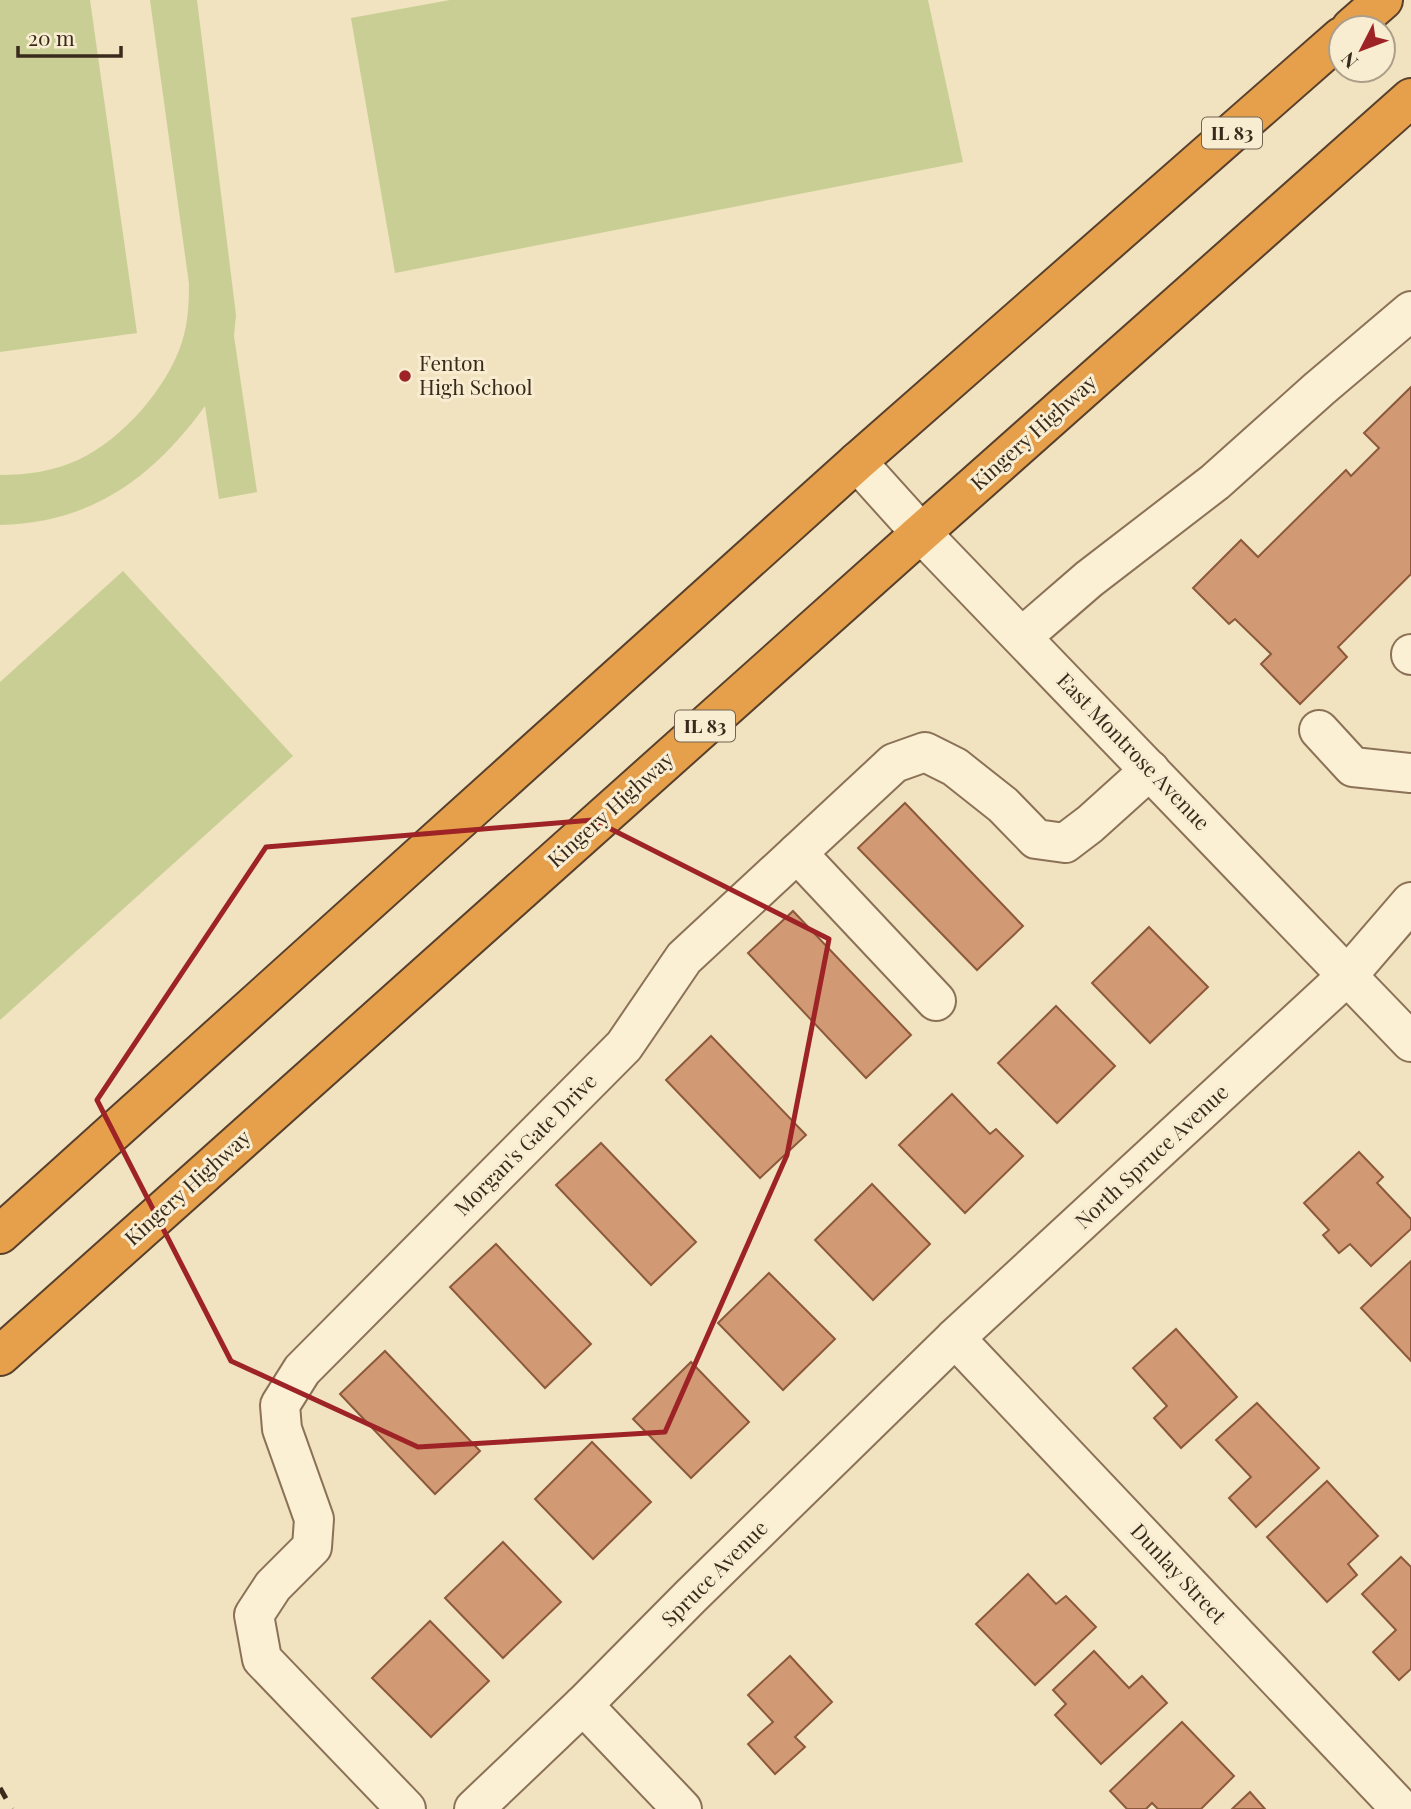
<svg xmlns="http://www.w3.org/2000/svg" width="1411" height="1809" font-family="'Playfair Display',serif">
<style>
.pitch{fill:#c9cf94}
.building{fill:#d19974;stroke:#8c5a3b;stroke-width:2}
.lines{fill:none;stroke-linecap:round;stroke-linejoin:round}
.minor-casing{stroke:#8b7257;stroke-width:42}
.highway-casing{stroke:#58402c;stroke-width:42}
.minor{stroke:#fbefd4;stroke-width:38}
.highway{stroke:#e6a04b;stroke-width:38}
.rail{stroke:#3a2a1c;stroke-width:5;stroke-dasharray:12 12;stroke-linecap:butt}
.marked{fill:none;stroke:#9e2326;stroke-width:5;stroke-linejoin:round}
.poi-dot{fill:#9e2326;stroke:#f8ecd1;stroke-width:2.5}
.labels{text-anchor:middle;stroke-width:6;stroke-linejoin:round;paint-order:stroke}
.shield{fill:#f8ecd1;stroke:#736452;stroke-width:2}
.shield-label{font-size:19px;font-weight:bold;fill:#3a2a1c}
.poi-label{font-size:21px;fill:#3a2a1c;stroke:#f8ecd1;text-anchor:start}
.street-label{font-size:21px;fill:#3a2a1c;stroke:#f8ecd1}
</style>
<rect width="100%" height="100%" fill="#f1e2c0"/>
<!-- pitch -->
<g class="pitch">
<path d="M 0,0 L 90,0 L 137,333 L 0,352 Z"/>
<path d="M 150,0 L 197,0 L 236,315 L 234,336 L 257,492 L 219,499 L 205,406 C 153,478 91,523 0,525 L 0,475 C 27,475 54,471 78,460 C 123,439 167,388 182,342 C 188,323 189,304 189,284 Z"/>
<path d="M 450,0 L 928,0 L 963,162 L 395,273 L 351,18 Z"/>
<path d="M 123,571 L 293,756 L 0,1020 L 0,682 Z"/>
</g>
<!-- building -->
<g class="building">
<path d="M 1411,387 L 1411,574 L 1338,647 L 1347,657 L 1300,704 L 1261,664 L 1271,654 L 1235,619 L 1229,624 L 1193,588 L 1241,540 L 1258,557 L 1346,470 L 1351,476 L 1379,448 L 1364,433 Z"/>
<path d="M 905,803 L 1023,926 L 977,970 L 858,848 Z"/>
<path d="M 793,911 L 911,1035 L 866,1078 L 748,953 Z"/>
<path d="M 1149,927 L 1208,987 L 1150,1043 L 1092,983 Z"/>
<path d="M 1056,1006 L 1115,1066 L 1057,1123 L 998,1063 Z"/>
<path d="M 711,1036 L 806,1135 L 760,1178 L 666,1080 Z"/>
<path d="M 952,1094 L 990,1134 L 996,1129 L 1023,1156 L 965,1213 L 899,1145 Z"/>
<path d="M 601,1143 L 696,1242 L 651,1285 L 556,1185 Z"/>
<path d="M 1359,1152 L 1383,1177 L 1377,1183 L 1411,1219 L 1411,1229 L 1371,1266 L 1350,1244 L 1339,1253 L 1323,1235 L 1329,1230 L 1304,1203 Z"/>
<path d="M 872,1184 L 930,1244 L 873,1300 L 815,1240 Z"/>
<path d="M 496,1244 L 591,1344 L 545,1388 L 450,1287 Z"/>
<path d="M 1411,1261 L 1411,1361 L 1361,1308 Z"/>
<path d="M 769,1273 L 835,1339 L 783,1390 L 718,1323 Z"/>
<path d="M 1176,1329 L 1237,1397 L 1181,1448 L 1154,1418 L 1167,1406 L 1133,1368 Z"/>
<path d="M 385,1351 L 480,1451 L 435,1494 L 340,1394 Z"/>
<path d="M 691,1362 L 749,1422 L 691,1478 L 633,1419 Z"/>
<path d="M 1257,1403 L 1319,1468 L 1256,1527 L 1229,1498 L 1251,1477 L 1216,1440 Z"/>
<path d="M 592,1442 L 651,1502 L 593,1559 L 535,1499 Z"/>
<path d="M 1327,1481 L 1378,1536 L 1348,1564 L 1357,1575 L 1327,1602 L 1267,1537 Z"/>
<path d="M 503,1542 L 561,1602 L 503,1658 L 445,1598 Z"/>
<path d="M 1401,1557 L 1411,1567 L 1411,1669 L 1399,1680 L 1373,1652 L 1396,1630 L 1362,1594 Z"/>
<path d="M 1028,1574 L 1056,1604 L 1066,1596 L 1096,1627 L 1035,1685 L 976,1624 Z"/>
<path d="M 430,1621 L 489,1681 L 431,1737 L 372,1678 Z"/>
<path d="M 1094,1651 L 1129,1688 L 1142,1676 L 1167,1703 L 1101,1764 L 1055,1715 L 1066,1704 L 1053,1690 Z"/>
<path d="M 790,1656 L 832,1702 L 795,1737 L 805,1747 L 775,1774 L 748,1744 L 773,1722 L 748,1695 Z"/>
<path d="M 1182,1722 L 1234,1776 L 1201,1809 L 1158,1809 L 1152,1803 L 1146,1809 L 1127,1809 L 1110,1791 Z"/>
<path d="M 1250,1792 L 1265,1809 L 1232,1809 Z"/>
</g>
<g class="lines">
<defs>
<g id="minor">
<path d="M 857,462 L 921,533 L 1411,1042"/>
<path d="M 1022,637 L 1089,579 L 1215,482 L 1319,389 L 1411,311"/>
<path d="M 1411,654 L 1411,655"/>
<path d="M 1319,730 L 1353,767 L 1411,773"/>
<path d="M 797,853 L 936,1001"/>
<path d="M 955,1338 L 1401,1809"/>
<path d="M 583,1705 L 682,1809"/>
<path d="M 406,1809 L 262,1659 L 254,1615 L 273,1586 L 312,1547 L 314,1519 L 282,1429 L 280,1405 L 302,1370 L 624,1046 L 684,958 L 894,763 L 925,752 L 955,767 L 1003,805 L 1036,839 L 1065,843 L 1090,824 L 1150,770"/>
<path d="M 474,1809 L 583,1705 L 690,1597 L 955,1338 L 1348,975 L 1411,902"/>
</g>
<g id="highway">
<path d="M 1351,28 L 1383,0"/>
<path d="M 0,1234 L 857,462 L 1341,37"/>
<path d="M 0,1356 L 921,533 L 1411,98"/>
</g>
</defs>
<!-- minor casing -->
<use href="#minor" class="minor-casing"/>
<!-- highway casing -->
<use href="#highway" class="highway-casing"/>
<!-- minor -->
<use href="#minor" class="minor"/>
<!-- highway -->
<use href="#highway" class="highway"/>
<!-- rail -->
<path class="rail" d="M 0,1788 L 12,1809"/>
</g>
<!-- marked area -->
<path class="marked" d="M 593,820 L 829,939 L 787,1155 L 665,1432 L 418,1447 L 231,1361 L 97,1100 L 266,847 Z"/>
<!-- markers -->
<circle class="poi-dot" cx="405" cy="376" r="7"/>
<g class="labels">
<!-- shield labels -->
<g class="shield">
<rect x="1202" y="117.5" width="60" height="31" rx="5"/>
<rect x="675" y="710.5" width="60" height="31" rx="5"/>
</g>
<g class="shield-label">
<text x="1232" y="140">IL 83</text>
<text x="705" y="733">IL 83</text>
</g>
<!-- poi labels -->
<g class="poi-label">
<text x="419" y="371">Fenton<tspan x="419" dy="24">High School</tspan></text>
</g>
<!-- street labels -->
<g class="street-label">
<text transform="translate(1034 433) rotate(-42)" y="7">Kingery Highway</text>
<text transform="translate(1133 752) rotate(46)" y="7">East Montrose Avenue</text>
<text transform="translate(611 810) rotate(-42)" y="7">Kingery Highway</text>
<text transform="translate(526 1145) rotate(-45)" y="7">Morgan's Gate Drive</text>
<text transform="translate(1152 1157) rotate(-43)" y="7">North Spruce Avenue</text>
<text transform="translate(188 1188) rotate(-42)" y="7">Kingery Highway</text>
<text transform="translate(715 1574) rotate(-45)" y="7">Spruce Avenue</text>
<text transform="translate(1178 1574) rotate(47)" y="7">Dunlay Street</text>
</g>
</g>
<!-- north arrow -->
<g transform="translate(1362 49) rotate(228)"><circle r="33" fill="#f8ecd1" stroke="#ac9e89" stroke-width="2"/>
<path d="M0-5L12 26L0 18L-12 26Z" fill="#9e2326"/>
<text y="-10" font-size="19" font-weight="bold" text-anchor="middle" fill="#3a2a1c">N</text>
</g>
<!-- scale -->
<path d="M18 46v10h103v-10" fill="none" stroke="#3a2a1c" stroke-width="3.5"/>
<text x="28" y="46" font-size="21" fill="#3a2a1c" stroke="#f8ecd1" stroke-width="5" paint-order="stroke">20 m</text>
</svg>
